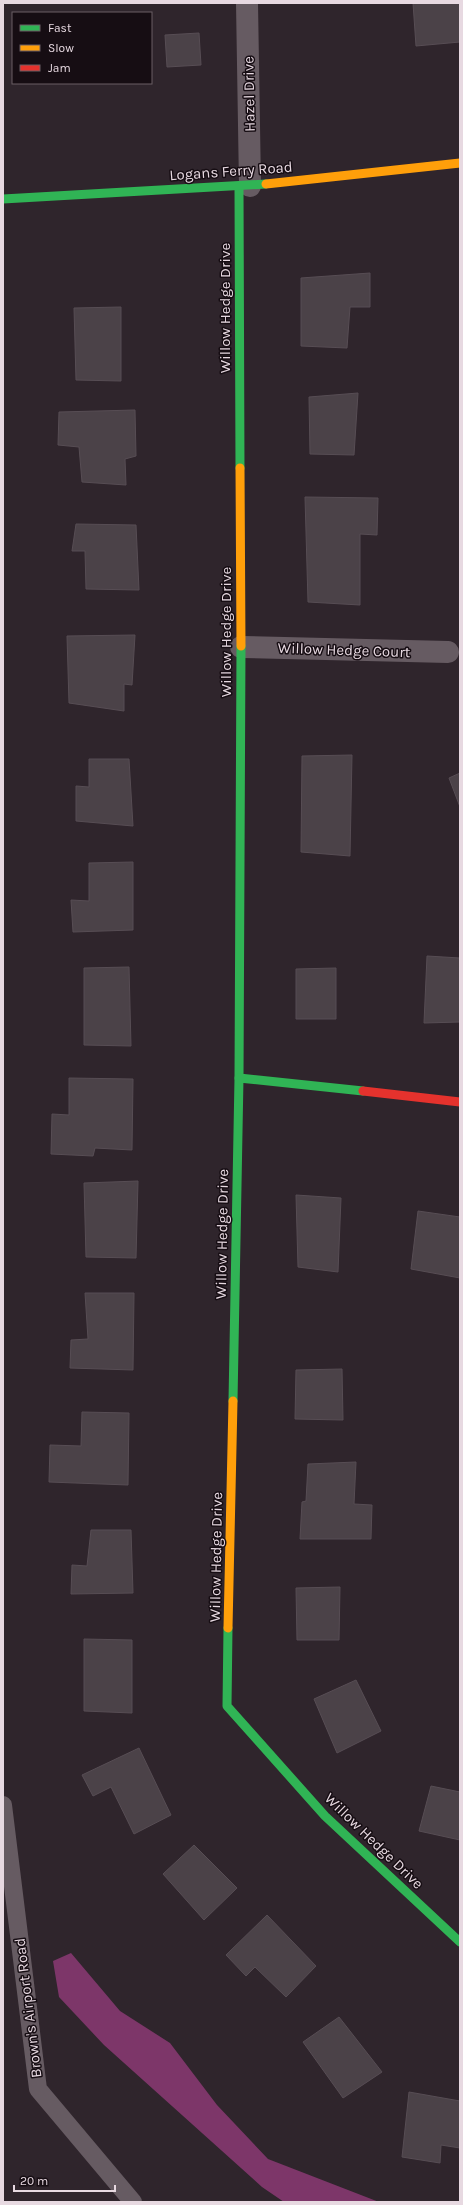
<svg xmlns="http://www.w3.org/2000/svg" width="463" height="2205" font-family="Karla,sans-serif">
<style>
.forest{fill:#7d3669}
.building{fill:#4b4248;stroke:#574d54}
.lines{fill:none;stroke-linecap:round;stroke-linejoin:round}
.lane{stroke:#665b62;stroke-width:18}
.street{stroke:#665b62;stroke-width:22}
.fast{stroke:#30b455;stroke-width:9}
.slow{stroke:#ff9f0a;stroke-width:9}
.jam{stroke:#e5322d;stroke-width:9}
.labels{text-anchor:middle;stroke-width:3;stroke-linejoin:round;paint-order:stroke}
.street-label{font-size:15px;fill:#e7d9e1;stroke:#160d13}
</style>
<rect width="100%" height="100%" fill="#2f252c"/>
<!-- forest -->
<path class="forest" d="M 71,1953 L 120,2011 L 170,2043 L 217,2105 L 268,2159 L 379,2202 L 284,2202 L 262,2187 L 104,2045 L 59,1997 L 53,1961 Z"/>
<!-- building -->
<g class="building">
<path d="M 413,3 L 460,3 L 460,42 L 416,46 Z"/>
<path d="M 199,33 L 201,65 L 167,67 L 165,35 Z"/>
<path d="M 370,273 L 370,307 L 350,307 L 347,348 L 301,346 L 301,278 Z"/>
<path d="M 121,307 L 121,381 L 76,380 L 74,308 Z"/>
<path d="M 358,393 L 354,455 L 310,454 L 309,397 Z"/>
<path d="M 135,410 L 136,456 L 125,459 L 126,485 L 82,482 L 79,447 L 58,445 L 59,412 Z"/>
<path d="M 305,497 L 378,498 L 377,535 L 360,534 L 360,605 L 308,602 Z"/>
<path d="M 76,524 L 136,525 L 139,590 L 86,589 L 85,551 L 72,551 Z"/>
<path d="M 135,635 L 132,685 L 124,684 L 124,711 L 69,703 L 67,636 Z"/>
<path d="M 352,755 L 350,856 L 301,852 L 302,756 Z"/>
<path d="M 89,759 L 129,759 L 133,826 L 76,821 L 76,786 L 89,787 Z"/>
<path d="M 460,773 L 460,807 L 449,778 Z"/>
<path d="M 133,862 L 133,930 L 73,932 L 71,900 L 89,901 L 89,863 Z"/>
<path d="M 427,956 L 460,958 L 460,1022 L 424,1023 Z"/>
<path d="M 129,967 L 131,1046 L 84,1045 L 84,968 Z"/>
<path d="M 336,968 L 336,1019 L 296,1019 L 296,969 Z"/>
<path d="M 69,1078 L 133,1079 L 132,1150 L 95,1148 L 93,1156 L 51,1154 L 52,1114 L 69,1115 Z"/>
<path d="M 138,1181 L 136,1258 L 86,1257 L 84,1183 Z"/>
<path d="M 296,1195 L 341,1198 L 338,1272 L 298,1267 Z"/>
<path d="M 418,1211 L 460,1217 L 460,1278 L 411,1269 Z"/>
<path d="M 85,1293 L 134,1293 L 133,1370 L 70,1368 L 71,1340 L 88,1339 Z"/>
<path d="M 342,1369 L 343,1420 L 295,1419 L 296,1370 Z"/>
<path d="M 82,1412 L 129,1413 L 128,1485 L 49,1482 L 50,1445 L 81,1446 Z"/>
<path d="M 356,1462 L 354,1504 L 372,1505 L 371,1539 L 300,1539 L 302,1502 L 306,1501 L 308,1464 Z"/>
<path d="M 91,1530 L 131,1530 L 133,1593 L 71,1594 L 72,1565 L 87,1566 Z"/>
<path d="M 340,1587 L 339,1640 L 297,1640 L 296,1588 Z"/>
<path d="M 84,1639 L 132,1640 L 132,1713 L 84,1711 Z"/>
<path d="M 356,1680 L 381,1731 L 337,1753 L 314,1699 Z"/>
<path d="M 139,1748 L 171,1815 L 134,1834 L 111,1787 L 93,1796 L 82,1775 Z"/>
<path d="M 431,1786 L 460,1792 L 460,1840 L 419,1831 Z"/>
<path d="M 194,1845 L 237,1888 L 204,1920 L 163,1874 Z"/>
<path d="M 267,1915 L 316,1966 L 286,1997 L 255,1967 L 246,1976 L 226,1955 Z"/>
<path d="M 339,2017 L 382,2072 L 343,2098 L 303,2042 Z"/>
<path d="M 409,2092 L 460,2101 L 460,2148 L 441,2145 L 440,2163 L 402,2157 Z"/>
</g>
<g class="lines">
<!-- lane -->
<path class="lane" d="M 3,1805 L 38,2089 L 133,2202"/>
<!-- street -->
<g class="street">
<path d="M 247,3 L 250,186"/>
<path d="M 241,647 L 448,652"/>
</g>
<!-- fast -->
<g class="fast">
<path d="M 239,187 L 240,468"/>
<path d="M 3,199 L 266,184"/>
<path d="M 239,1078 L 241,646"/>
<path d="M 233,1401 L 239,1078 L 363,1091"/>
<path d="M 228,1628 L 227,1706 L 325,1816 L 460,1942"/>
</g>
<!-- slow -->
<g class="slow">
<path d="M 266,184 L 460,163"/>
<path d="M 240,468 L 241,646"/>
<path d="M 228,1628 L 233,1401"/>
</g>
<!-- jam -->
<path class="jam" d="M 363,1091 L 460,1102"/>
</g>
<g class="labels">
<!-- street labels -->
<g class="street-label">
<text transform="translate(249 94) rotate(-91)" y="5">Hazel Drive</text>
<text transform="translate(231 171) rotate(-4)" y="5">Logans Ferry Road</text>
<text transform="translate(225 308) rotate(-90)" y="5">Willow Hedge Drive</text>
<text transform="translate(226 632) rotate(-90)" y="5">Willow Hedge Drive</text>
<text transform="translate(344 650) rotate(2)" y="5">Willow Hedge Court</text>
<text transform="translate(222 1234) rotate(-89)" y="5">Willow Hedge Drive</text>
<text transform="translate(216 1557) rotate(-89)" y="5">Willow Hedge Drive</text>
<text transform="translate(374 1841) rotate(44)" y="5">Willow Hedge Drive</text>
<text transform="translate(28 2008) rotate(-97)" y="5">Brown's Airport Road</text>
</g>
</g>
<!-- border -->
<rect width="463" height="2205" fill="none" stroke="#e7d9e1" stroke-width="8"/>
<!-- legend -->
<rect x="12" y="12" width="140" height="72" fill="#160d13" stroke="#6a5f65"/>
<rect x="20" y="25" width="20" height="6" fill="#30b455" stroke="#6a5f65"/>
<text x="48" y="32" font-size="12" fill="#e7d9e1">Fast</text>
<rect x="20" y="45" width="20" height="6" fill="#ff9f0a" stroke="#6a5f65"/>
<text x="48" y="52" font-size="12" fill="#e7d9e1">Slow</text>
<rect x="20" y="65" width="20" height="6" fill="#e5322d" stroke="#6a5f65"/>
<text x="48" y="72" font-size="12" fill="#e7d9e1">Jam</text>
<!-- scale -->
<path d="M14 2185v6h101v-6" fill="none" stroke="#e7d9e1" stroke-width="2"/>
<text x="20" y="2185" font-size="12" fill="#e7d9e1" stroke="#160d13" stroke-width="3" paint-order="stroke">20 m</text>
</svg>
